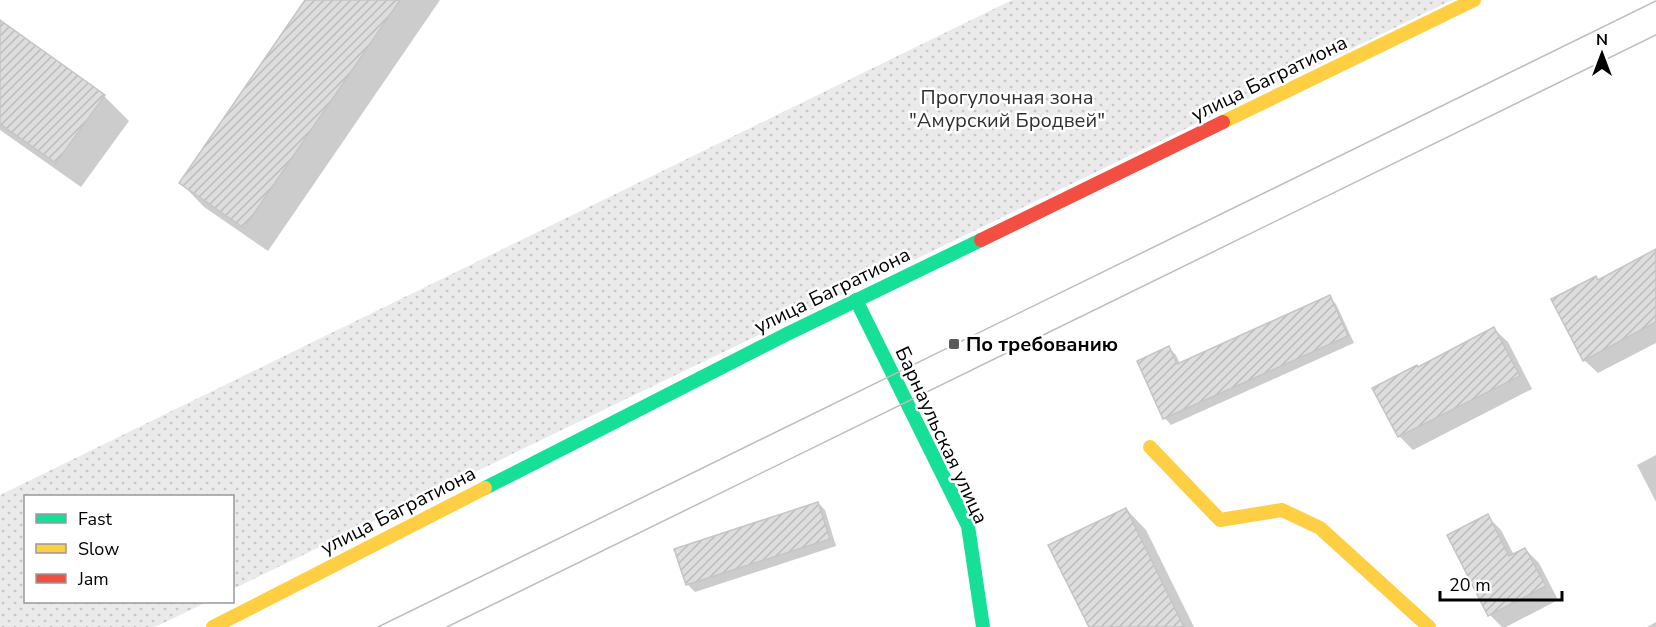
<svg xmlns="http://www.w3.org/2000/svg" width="1656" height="627" font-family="'Nunito Sans',sans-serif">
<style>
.park{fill:url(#park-dots)}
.shadow{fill:#0003}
.building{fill:url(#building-hatch);stroke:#c5c5c5;stroke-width:1.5}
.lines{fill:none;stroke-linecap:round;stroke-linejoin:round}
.fast{stroke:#16e098;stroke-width:14}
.slow{stroke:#ffcf43;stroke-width:14}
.jam{stroke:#f24e42;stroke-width:14}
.tram{stroke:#bdbdbd;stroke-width:1.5}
.poi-dot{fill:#595959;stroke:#fff;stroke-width:2}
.labels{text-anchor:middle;stroke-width:5;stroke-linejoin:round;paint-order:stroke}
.street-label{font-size:20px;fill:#000;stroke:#fff}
.park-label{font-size:20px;fill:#303030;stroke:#fff}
.poi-label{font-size:20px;font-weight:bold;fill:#000;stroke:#fff;text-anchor:start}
</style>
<defs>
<pattern id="park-dots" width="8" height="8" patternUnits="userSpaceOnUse" patternTransform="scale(1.5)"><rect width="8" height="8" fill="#eaeaea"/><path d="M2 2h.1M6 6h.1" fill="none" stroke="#c7c7c7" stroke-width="1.8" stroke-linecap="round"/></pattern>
<pattern id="building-hatch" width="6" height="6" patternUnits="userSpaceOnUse" patternTransform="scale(1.5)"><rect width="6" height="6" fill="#ddd"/><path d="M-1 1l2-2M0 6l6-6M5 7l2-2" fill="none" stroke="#bcbcbc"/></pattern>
</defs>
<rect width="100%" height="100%" fill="#fff"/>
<!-- park -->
<path class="park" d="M 1012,0 L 1452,0 L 233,589 L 232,496 L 26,496 L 26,602 L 207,602 L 155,627 L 0,627 L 0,495 Z"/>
<!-- shadow -->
<g class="shadow">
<path d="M 306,0 L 440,0 L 268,251 L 204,207 L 181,183 Z"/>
<path d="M 0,22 L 104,96 L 129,121 L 81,187 L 0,130 Z"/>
<path d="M 1656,251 L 1656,343 L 1598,373 L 1584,360 L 1596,278 L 1599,281 Z"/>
<path d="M 1329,297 L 1336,304 L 1354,343 L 1171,425 L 1165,418 L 1169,348 L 1176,355 L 1180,364 Z"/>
<path d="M 1494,329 L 1508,342 L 1532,389 L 1413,450 L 1399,436 L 1418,368 Z"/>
<path d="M 1656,455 L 1656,502 L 1637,465 Z"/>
<path d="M 818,503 L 825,510 L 836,546 L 695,592 L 688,585 L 676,550 Z"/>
<path d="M 1126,509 L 1146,530 L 1194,627 L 1090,627 Z"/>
<path d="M 1487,516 L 1501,530 L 1514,555 L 1525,549 L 1539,563 L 1558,600 L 1506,627 L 1502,627 L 1490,615 Z"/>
<path d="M 1656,622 L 1656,627 L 1647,627 Z"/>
</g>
<!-- building -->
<g class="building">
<path d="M 305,0 L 400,0 L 244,228 L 179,183 Z"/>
<path d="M 0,20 L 105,95 L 56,163 L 0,124 Z"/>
<path d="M 1656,249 L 1656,322 L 1583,361 L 1551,299 L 1596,276 L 1598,280 Z"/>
<path d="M 1330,295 L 1348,336 L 1163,419 L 1137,361 L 1169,346 L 1177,364 Z"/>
<path d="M 1494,327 L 1520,376 L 1398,437 L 1372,388 L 1417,365 L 1418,367 Z"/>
<path d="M 818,502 L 830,539 L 686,585 L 674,549 Z"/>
<path d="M 1126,508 L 1184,627 L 1089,627 L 1048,545 Z"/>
<path d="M 1488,514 L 1509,556 L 1525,548 L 1546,586 L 1488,616 L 1447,535 Z"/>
</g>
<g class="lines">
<!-- fast -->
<g class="fast">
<path d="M 856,300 L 968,526 L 983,627"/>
<path d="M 485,488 L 787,334 L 981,240"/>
</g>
<!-- slow -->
<g class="slow">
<path d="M 1223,122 L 1474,0"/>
<path d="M 1150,447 L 1220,520 L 1282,510 L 1320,528 L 1429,627"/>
<path d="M 213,627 L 485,488"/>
</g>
<!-- jam -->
<path class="jam" d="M 981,240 L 1223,122"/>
<!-- tram -->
<g class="tram">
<path d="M 378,627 L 1656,1"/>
<path d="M 447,627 L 1656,35"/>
</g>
</g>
<!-- markers -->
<rect class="poi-dot" x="948" y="338" width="12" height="12" rx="3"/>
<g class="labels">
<!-- street labels -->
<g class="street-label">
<text transform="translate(1269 78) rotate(-26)" y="7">улица Багратиона</text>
<text transform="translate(832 290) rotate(-26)" y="7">улица Багратиона</text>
<text transform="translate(942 435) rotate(65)" y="7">Барнаульская улица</text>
<text transform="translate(398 510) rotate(-27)" y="7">улица Багратиона</text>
</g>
<!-- park labels -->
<g class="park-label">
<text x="1007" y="104">Прогулочная зона<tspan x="1007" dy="23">"Амурский Бродвей"</tspan></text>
</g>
<!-- poi labels -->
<g class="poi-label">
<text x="966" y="351">По требованию</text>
</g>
</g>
<!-- legend -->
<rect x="24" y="495" width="210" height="108" fill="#ffffff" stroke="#999999" stroke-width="1.5"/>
<rect x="36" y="514" width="30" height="9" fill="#16e098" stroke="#999999" stroke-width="1.5"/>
<text x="78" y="525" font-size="18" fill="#000000">Fast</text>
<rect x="36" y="544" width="30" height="9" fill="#ffcf43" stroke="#999999" stroke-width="1.5"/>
<text x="78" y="555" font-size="18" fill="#000000">Slow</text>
<rect x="36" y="574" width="30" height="9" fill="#f24e42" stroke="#999999" stroke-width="1.5"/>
<text x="78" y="585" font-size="18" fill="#000000">Jam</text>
<!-- north arrow -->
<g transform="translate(1602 54)" stroke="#ffffff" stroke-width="4.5" paint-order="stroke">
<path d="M0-4.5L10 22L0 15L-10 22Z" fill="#000000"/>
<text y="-9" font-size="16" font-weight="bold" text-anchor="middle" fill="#000000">N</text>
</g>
<!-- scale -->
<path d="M1440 591v9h122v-9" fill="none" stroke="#000000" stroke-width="3"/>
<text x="1449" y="591" font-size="18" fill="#000000" stroke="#ffffff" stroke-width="4.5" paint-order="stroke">20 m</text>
</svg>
